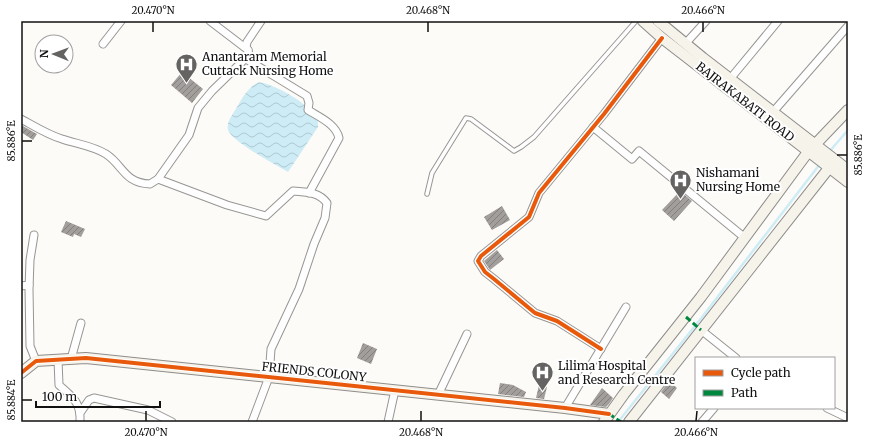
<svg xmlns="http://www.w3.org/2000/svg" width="869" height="443" font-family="Merriweather,serif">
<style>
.water{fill:url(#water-waves)}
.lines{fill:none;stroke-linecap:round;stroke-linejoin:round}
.stream{stroke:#cdecf6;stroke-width:2.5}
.building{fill:url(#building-hatch)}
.lane-casing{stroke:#979695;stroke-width:5.5}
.street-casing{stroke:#979695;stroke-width:9}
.secondary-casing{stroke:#8e8d8b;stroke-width:12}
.lane{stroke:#fffefe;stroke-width:3.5}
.street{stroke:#fffefe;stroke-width:7}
.secondary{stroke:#f6f3eb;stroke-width:10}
.quiet{stroke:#00873e;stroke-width:3;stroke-dasharray:6 3;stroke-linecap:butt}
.cycleway-casing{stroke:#fff;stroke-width:6}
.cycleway{stroke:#e8590c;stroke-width:4}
.ticks{fill:none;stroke:#111;stroke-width:1.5}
.labels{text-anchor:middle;stroke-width:4;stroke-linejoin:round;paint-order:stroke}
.poi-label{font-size:12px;fill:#111;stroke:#fff;text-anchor:start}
.street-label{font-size:12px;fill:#111;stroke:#fff}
.neatline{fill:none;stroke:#111;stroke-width:1.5}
.ticks-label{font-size:10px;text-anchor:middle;fill:#111}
</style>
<defs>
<pattern id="water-waves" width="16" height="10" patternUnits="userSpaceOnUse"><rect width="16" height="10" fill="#cdecf6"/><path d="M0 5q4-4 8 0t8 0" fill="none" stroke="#afc9d2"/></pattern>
<pattern id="building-hatch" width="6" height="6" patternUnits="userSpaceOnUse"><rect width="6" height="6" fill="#a19e9c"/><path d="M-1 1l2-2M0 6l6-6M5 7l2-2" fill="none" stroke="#827f7e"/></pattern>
</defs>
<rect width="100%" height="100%" fill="#fdfbf7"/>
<!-- water -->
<path class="water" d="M 259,82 C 276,85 307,102 316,118 C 318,120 318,123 318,127 L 288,172 C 277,166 230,140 228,130 C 226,122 233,114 237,107 C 242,98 249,86 259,82 Z"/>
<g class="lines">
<!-- stream -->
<g class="stream">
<path d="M 829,152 L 848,130"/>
<path d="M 618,422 L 699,321 L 820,164"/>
</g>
</g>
<!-- building -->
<g class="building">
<path d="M 182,72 L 203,89 L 192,103 L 171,85 Z"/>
<path d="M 21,125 L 37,134 L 33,140 L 21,132 Z"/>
<path d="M 680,191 L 692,201 L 674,221 L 662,210 Z"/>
<path d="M 502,206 L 510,220 L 492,230 L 484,217 Z"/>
<path d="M 66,221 L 85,229 L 81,237 L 74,234 L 73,237 L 61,232 Z"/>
<path d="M 497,250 L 504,259 L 490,270 L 484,261 Z"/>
<path d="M 363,343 L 377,349 L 371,364 L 357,358 Z"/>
<path d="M 669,381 L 677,388 L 669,399 L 661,392 Z"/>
<path d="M 500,383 L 513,385 L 526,392 L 524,397 L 498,394 Z"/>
<path d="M 539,385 L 547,387 L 544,399 L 536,398 Z"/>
<path d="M 602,388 L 613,398 L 609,404 L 606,407 L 590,405 Z"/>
</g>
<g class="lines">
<defs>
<path id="lane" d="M 427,194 L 432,173 L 466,118 L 471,119 L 514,151 L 521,147 L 534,137 L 636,21"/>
<g id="street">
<path d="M 210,21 L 248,50"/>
<path d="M 103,44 L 121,21"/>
<path d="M 685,44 L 706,21"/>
<path d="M 246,59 L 307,96 L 309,103 L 308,110 C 319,117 336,124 339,138 L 309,193"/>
<path d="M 730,79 L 778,21"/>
<path d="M 773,112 L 848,26"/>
<path d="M 21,119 C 34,126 48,135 62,139 C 77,144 93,146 106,154 C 123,165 124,183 150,184 L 158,179 L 189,135 L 198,108 L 212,91 L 249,55 L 248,50 L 246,47 L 247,42 L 261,21"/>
<path d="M 593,127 L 632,159 L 639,151 L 745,238"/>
<path d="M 158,179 L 227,205 L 266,216 L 293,191 C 306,192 319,192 327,203 L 325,218 L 314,244 L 299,289 L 271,349 L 269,377 L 252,422"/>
<path d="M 34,235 L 30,260 L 29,289 L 30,346 L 36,361"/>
<path d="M 21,286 L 29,285"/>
<path d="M 701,330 L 736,358"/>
<path d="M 601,349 L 557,321 L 535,313 L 494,279 L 485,272 L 478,261 L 481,256 L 529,217 L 539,193 L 604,114 L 662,38"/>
<path d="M 71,359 L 81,323"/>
<path d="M 58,360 L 59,385 C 73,398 81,402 80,422"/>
<path d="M 438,395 L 467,334"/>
<path d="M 565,408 L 626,307"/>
<path d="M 827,408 L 848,418"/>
<path d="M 80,413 L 89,400 L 94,398 L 148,410 L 172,422"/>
<path d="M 388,422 L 395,390"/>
<path d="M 702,422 L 714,408"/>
</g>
<g id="secondary">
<path d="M 643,21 L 662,38 L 848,182"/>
<path d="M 658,21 L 703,58 L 848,170"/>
<path d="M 21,373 L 36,361 L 86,358 L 565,408 L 609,414"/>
<path d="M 604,422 L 624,394 L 701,297 L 808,152 L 848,110"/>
<path d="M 629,422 L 829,168"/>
</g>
</defs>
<!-- lane casing -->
<use href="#lane" class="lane-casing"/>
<!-- street casing -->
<use href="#street" class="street-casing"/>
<!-- secondary casing -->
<use href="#secondary" class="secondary-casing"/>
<!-- lane -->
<use href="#lane" class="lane"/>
<!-- street -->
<use href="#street" class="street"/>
<!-- secondary -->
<use href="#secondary" class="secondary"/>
<!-- quiet -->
<g class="quiet">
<path d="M 686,317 L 701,330"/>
<path d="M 609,414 L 621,422"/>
</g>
<defs>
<g id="cycleway">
<path d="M 601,349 L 557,321 L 535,313 L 494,279 L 485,272 L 478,261 L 481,256 L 529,217 L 539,193 L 604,114 L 662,38"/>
<path d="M 21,373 L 36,361 L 86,358 L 565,408 L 609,414"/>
</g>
</defs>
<!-- cycleway casing -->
<use href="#cycleway" class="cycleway-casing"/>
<!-- cycleway -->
<use href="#cycleway" class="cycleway"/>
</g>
<!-- ticks -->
<path class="ticks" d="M 153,32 L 153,22M 428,32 L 428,22M 703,32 L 703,22M 22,141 L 32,141M 837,155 L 847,155M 22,400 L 32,400M 146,421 L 146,411M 421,421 L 421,411M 696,421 L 697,411"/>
<!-- icons -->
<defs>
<symbol id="hospital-pin" viewBox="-11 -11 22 30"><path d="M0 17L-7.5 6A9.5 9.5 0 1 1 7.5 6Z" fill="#646362" stroke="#fff"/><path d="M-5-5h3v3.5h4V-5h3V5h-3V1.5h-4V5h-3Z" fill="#fff"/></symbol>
</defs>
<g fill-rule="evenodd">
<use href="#hospital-pin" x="174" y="52" width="25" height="34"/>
<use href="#hospital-pin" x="668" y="168" width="25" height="34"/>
<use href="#hospital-pin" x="530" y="360" width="25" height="34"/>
</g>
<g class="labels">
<!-- poi labels -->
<g class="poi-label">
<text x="202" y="61">Anantaram Memorial<tspan x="202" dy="14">Cuttack Nursing Home</tspan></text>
<text x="696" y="177">Nishamani<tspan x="696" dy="14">Nursing Home</tspan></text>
<text x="558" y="370">Lilima Hospital<tspan x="558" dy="14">and Research Centre</tspan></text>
</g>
<!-- street labels -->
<g class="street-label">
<text transform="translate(745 102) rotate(38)" y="4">BAJRAKABATI ROAD</text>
<text transform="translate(314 372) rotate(6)" y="4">FRIENDS COLONY</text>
</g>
</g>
<!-- border -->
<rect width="869" height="443" fill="none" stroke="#ffffff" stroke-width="44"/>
<!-- legend -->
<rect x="695" y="357" width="140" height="52" fill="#ffffff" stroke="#a0a0a0"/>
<rect x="703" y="370" width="20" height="6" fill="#e8590c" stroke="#a0a0a0"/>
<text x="731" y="377" font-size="12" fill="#111111">Cycle path</text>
<rect x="703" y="390" width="20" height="6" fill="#00873e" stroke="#a0a0a0"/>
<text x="731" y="397" font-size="12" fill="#111111">Path</text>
<!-- north arrow -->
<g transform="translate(54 54) rotate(271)"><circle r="19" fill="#ffffff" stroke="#a0a0a0"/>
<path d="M0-3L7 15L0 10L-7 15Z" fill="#646362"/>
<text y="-6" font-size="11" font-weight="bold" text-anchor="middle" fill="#111111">N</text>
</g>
<!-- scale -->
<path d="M36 401v6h124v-6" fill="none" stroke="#111111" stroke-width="2"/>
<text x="42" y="401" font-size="12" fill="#111111" stroke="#ffffff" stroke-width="3" paint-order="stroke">100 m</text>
<rect x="22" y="22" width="825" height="399" class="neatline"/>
<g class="ticks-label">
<text x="153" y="14">20.470°N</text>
<text x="428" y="14">20.468°N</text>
<text x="703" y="14">20.466°N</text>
<text transform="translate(11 141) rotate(-90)" y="4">85.886°E</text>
<text transform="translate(858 155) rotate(-90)" y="4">85.886°E</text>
<text transform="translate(11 400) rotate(-90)" y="4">85.884°E</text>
<text x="146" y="436">20.470°N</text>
<text x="421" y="436">20.468°N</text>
<text x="696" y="436">20.466°N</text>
</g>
</svg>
